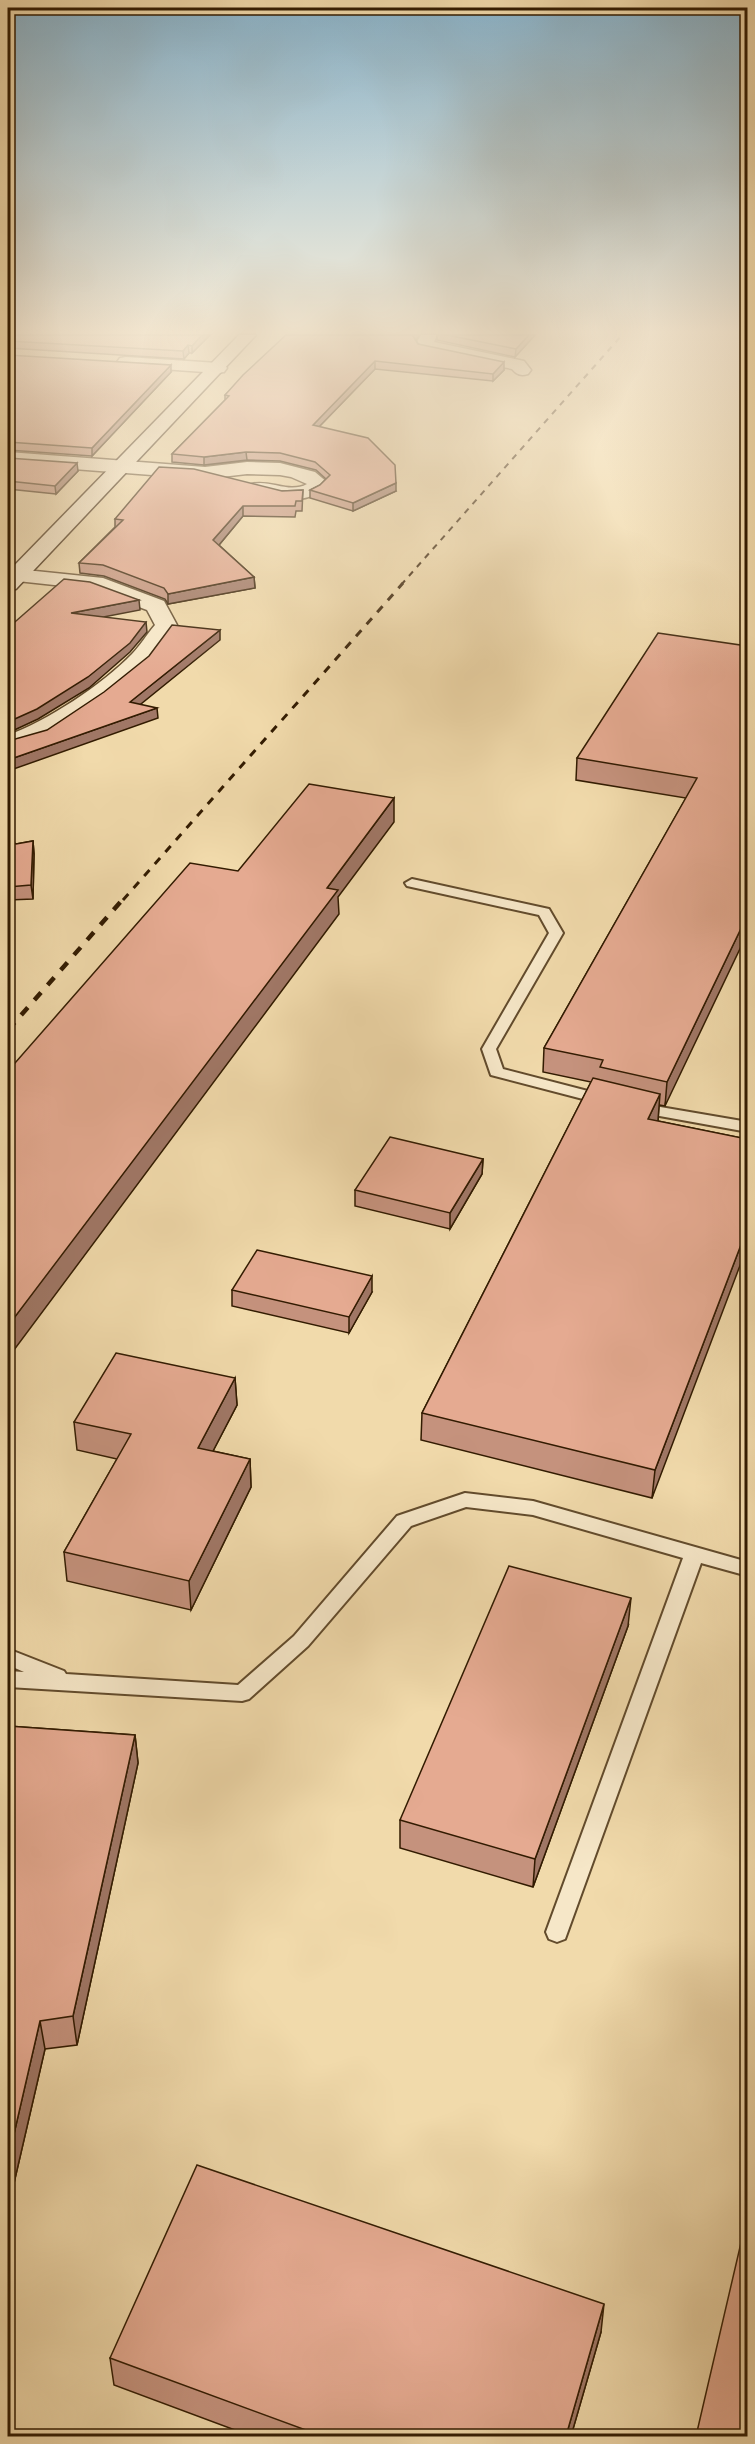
<svg xmlns="http://www.w3.org/2000/svg" width="755" height="2444" font-family="Alegreya,serif">
<style>
.lines{fill:none;stroke-linecap:round;stroke-linejoin:round}
.service-casing{stroke:#624b2c;stroke-width:4}
.minor-casing{stroke:#624b2c;stroke-width:3}
.secondary-casing{stroke:#321b01;stroke-width:3}
.service{fill:#f6e7c8;fill-rule:evenodd}
.minor{fill:#f6e7c8;fill-rule:evenodd}
.secondary{fill:#f6e7c8;fill-rule:evenodd}
.rail-far2{stroke:#321b01;stroke-width:2;stroke-dasharray:6 6;stroke-linecap:butt}
.rail-far1{stroke:#321b01;stroke-width:3;stroke-dasharray:8 8;stroke-linecap:butt}
.rail{stroke:#321b01;stroke-width:4.5;stroke-dasharray:10 10;stroke-linecap:butt}
.wall{fill:#c5927d;stroke:#321b01;stroke-width:1.5}
.shaded-wall{fill:#a07766;stroke:#321b01;stroke-width:1.5}
.building{fill:#e5aa91;stroke:#321b01;stroke-width:1.5}
</style>
<rect width="100%" height="100%" fill="#f1daab"/>
<filter id="stains"><feTurbulence type="fractalNoise" baseFrequency=".00333" numOctaves="4"/><feColorMatrix values="0 0 0 0 .2 0 0 0 0 .09 0 0 0 0 .02 0 0 0 .5 -.17"/></filter>
<radialGradient id="worn" r=".72"><stop offset=".6" stop-color="#630" stop-opacity="0"/><stop offset="1" stop-color="#630" stop-opacity=".3"/></radialGradient>
<g class="lines">
<defs>
<g id="service">
<path d="M 412,879 L 549,909 L 563,933 L 496,1049 L 503,1069 L 611,1097 L 614,1100 L 611,1103 L 606,1105 L 491,1075 L 482,1049 L 549,933 L 539,915 L 407,886 L 405,883 Z"/>
<path d="M 637,1103 L 748,1122 L 748,1132 L 632,1111 L 629,1108 L 632,1105 Z"/>
<path d="M 465,1493 L 533,1501 L 748,1562 L 748,1576 L 701,1563 L 565,1939 L 557,1942 L 549,1939 L 546,1932 L 683,1558 L 533,1515 L 466,1507 L 411,1526 L 308,1646 L 249,1699 L 242,1701 L 8,1687 L 8,1671 L 24,1672 L 8,1665 L 8,1649 L 64,1671 L 66,1674 L 238,1685 L 294,1636 L 397,1516 Z"/>
</g>
<g id="minor">
<path d="M 421,335 L 437,335 L 434,342 L 524,361 L 531,370 L 528,374 C 521,376 517,375 512,369 L 418,349 L 415,345 Z"/>
<path d="M 126,357 L 218,363 L 224,364 L 227,368 L 224,372 L 218,373 L 120,366 L 117,362 L 120,358 Z"/>
<path d="M 8,452 L 205,467 L 247,462 L 280,463 L 315,472 L 328,483 C 310,508 277,498 252,492 L 249,488 L 252,484 C 270,479 289,494 307,484 L 291,477 L 280,475 L 247,474 L 204,479 L 8,464 Z"/>
<path d="M 16,569 L 103,578 L 164,601 L 177,625 L 148,664 L 104,700 L 47,738 L 8,750 L 8,735 C 46,722 103,684 132,654 C 140,646 147,634 155,625 L 147,610 L 91,589 L 8,580 L 8,570 Z"/>
</g>
<path id="secondary" d="M 239,335 L 256,335 L 16,589 L 8,590 L 8,572 Z"/>
</defs>
<!-- service casing -->
<use href="#service" class="service-casing"/>
<!-- minor casing -->
<use href="#minor" class="minor-casing"/>
<!-- secondary casing -->
<use href="#secondary" class="secondary-casing"/>
<!-- service -->
<use href="#service" class="service"/>
<!-- minor -->
<use href="#minor" class="minor"/>
<!-- secondary -->
<use href="#secondary" class="secondary"/>
<!-- rail-far2 -->
<path class="rail-far2" d="M 401,585 L 622,335"/>
<!-- rail-far1 -->
<path class="rail-far1" d="M 123,900 L 403,583"/>
<!-- rail -->
<path class="rail" d="M 8,1030 L 124,898"/>
</g>
<!-- wall -->
<g class="wall">
<path d="M 8,335 L 210,335 L 192,353 L 189,353 L 184,359 L 8,348 Z"/>
<path d="M 286,335 L 420,335 L 416,340 L 418,344 L 504,370 L 493,381 L 375,369 L 319,427 L 396,491 L 353,511 L 310,498 L 310,490 L 320,485 L 326,479 L 316,470 L 280,461 L 247,460 L 204,465 L 172,462 L 172,454 L 225,400 L 225,395 Z"/>
<path d="M 437,335 L 535,335 L 515,357 L 437,340 Z"/>
<path d="M 8,355 L 171,372 L 92,456 L 8,450 Z"/>
<path d="M 8,458 L 78,471 L 56,494 L 8,489 Z"/>
<path d="M 303,490 L 302,511 L 296,511 L 295,517 L 243,516 L 219,545 L 254,577 L 255,588 L 168,604 L 165,599 L 104,576 L 80,573 L 79,563 L 115,527 L 115,519 L 282,491 Z"/>
<path d="M 747,646 L 665,1106 L 659,1105 L 658,1121 L 747,1139 L 652,1498 L 421,1440 L 422,1413 L 591,1082 L 543,1072 L 544,1048 L 686,798 L 576,780 L 577,758 Z"/>
<path d="M 8,840 L 16,844 L 33,841 L 34,854 L 33,899 L 8,900 Z"/>
<path d="M 483,1159 L 482,1174 L 450,1229 L 355,1206 L 355,1190 Z"/>
<path d="M 232,1290 L 372,1292 L 349,1333 L 232,1306 Z"/>
<path d="M 235,1378 L 237,1405 L 213,1451 L 250,1459 L 251,1487 L 191,1610 L 67,1581 L 64,1552 L 117,1459 L 77,1450 L 74,1422 Z"/>
<path d="M 628,1626 L 533,1887 L 400,1848 L 400,1820 Z"/>
<path d="M 8,1726 L 135,1735 L 138,1763 L 77,2045 L 45,2049 L 8,2209 Z"/>
<path d="M 601,2332 L 571,2436 L 251,2436 L 114,2385 L 110,2358 Z"/>
</g>
<!-- shaded-wall -->
<g class="shaded-wall">
<path d="M 202,335 L 210,335 L 192,353 L 192,346 Z"/>
<path d="M 414,335 L 420,335 L 413,344 L 413,336 Z"/>
<path d="M 529,335 L 535,335 L 515,357 L 516,349 Z"/>
<path d="M 188,345 L 189,353 L 184,359 L 183,351 Z"/>
<path d="M 375,361 L 375,369 L 313,433 L 313,425 Z"/>
<path d="M 504,362 L 504,370 L 493,381 L 493,374 Z"/>
<path d="M 171,365 L 171,372 L 92,456 L 92,448 Z"/>
<path d="M 246,452 L 247,460 L 204,465 L 204,457 Z"/>
<path d="M 77,463 L 78,471 L 56,494 L 55,486 Z"/>
<path d="M 396,483 L 396,491 L 353,511 L 353,503 Z"/>
<path d="M 243,506 L 243,516 L 214,551 L 213,540 Z"/>
<path d="M 254,577 L 255,588 L 168,604 L 168,594 Z"/>
<path d="M 139,600 L 140,610 L 72,623 L 71,613 Z"/>
<path d="M 146,622 L 147,632 L 130,652 L 89,688 L 38,719 L 8,733 L 8,722 Z"/>
<path d="M 220,630 L 220,640 L 131,712 L 130,702 Z"/>
<path d="M 157,708 L 158,718 L 8,771 L 8,760 Z"/>
<path d="M 394,798 L 394,822 L 338,897 L 339,914 L 8,1358 L 8,1326 L 327,888 Z"/>
<path d="M 33,841 L 34,854 L 33,899 L 31,885 Z"/>
<path d="M 747,916 L 747,934 L 665,1106 L 667,1082 Z"/>
<path d="M 660,1094 L 658,1120 L 646,1145 L 648,1119 Z"/>
<path d="M 483,1159 L 482,1174 L 450,1229 L 450,1213 Z"/>
<path d="M 747,1229 L 747,1247 L 652,1498 L 655,1470 Z"/>
<path d="M 372,1276 L 372,1292 L 349,1333 L 349,1317 Z"/>
<path d="M 235,1378 L 237,1405 L 200,1476 L 198,1448 Z"/>
<path d="M 250,1459 L 251,1487 L 191,1610 L 189,1581 Z"/>
<path d="M 631,1598 L 628,1626 L 533,1887 L 535,1859 Z"/>
<path d="M 135,1735 L 138,1763 L 77,2045 L 73,2016 Z"/>
<path d="M 40,2021 L 45,2049 L 8,2209 L 8,2160 Z"/>
<path d="M 604,2304 L 601,2332 L 571,2436 L 566,2436 Z"/>
</g>
<!-- building -->
<g class="building">
<path d="M 8,335 L 202,335 L 192,346 L 188,345 L 183,351 L 8,341 Z"/>
<path d="M 286,335 L 414,335 L 413,336 L 418,344 L 504,362 L 493,374 L 375,361 L 313,425 L 368,438 L 395,465 L 396,483 L 353,503 L 310,490 L 320,485 L 330,475 L 315,462 L 280,453 L 246,452 L 204,457 L 172,454 L 229,396 L 225,395 L 243,375 Z"/>
<path d="M 447,335 L 529,335 L 516,349 Z"/>
<path d="M 8,355 L 171,365 L 92,448 L 8,442 Z"/>
<path d="M 8,458 L 77,463 L 55,486 L 8,481 Z"/>
<path d="M 159,467 L 194,469 L 282,491 L 303,490 L 302,501 L 296,501 L 295,506 L 243,506 L 213,540 L 254,577 L 168,594 L 164,588 L 103,565 L 79,563 L 123,520 L 115,519 Z"/>
<path d="M 64,579 L 90,582 L 139,600 L 71,613 L 146,622 L 130,643 L 88,677 L 37,709 L 8,722 L 8,628 Z"/>
<path d="M 172,625 L 220,630 L 130,702 L 157,708 L 8,760 L 8,741 L 47,730 L 104,692 L 149,656 Z"/>
<path d="M 658,633 L 747,646 L 747,916 L 667,1082 L 600,1067 L 603,1060 L 544,1048 L 697,778 L 577,758 Z"/>
<path d="M 309,784 L 394,798 L 327,888 L 338,890 L 8,1326 L 8,1071 L 190,863 L 238,871 Z"/>
<path d="M 8,840 L 16,844 L 33,841 L 31,885 L 8,887 Z"/>
<path d="M 593,1078 L 660,1094 L 648,1119 L 747,1139 L 747,1229 L 655,1470 L 422,1413 Z"/>
<path d="M 390,1137 L 483,1159 L 450,1213 L 355,1190 Z"/>
<path d="M 257,1250 L 372,1276 L 349,1317 L 232,1290 Z"/>
<path d="M 116,1353 L 235,1378 L 198,1448 L 250,1459 L 189,1581 L 64,1552 L 131,1434 L 74,1422 Z"/>
<path d="M 509,1566 L 631,1598 L 535,1859 L 400,1820 Z"/>
<path d="M 8,1726 L 135,1735 L 73,2016 L 40,2021 L 8,2160 Z"/>
<path d="M 197,2165 L 604,2304 L 566,2436 L 322,2436 L 110,2358 Z"/>
<path d="M 747,2217 L 747,2436 L 696,2436 Z"/>
</g>
<!-- sky -->
<linearGradient id="sky" x2="0" y2="1"><stop stop-color="#89b6d0"/><stop offset="0.49" stop-color="#f9eed9"/><stop offset="1" stop-color="#f9eed9" stop-opacity="0"/></linearGradient>
<rect width="755" height="677" fill="url(#sky)"/>
<!-- margin -->
<rect width="755" height="2444" fill="none" stroke="#f1daab" stroke-width="30"/>
<rect x="9" y="9" width="737" height="2426" fill="none" stroke="#321b01" stroke-width="3"/>
<rect x="15" y="15" width="725" height="2414" fill="none" stroke="#321b01" stroke-width="1.5"/>
<rect width="100%" height="100%" filter="url(#stains)"/>
<rect width="100%" height="100%" fill="url(#worn)"/>
</svg>
